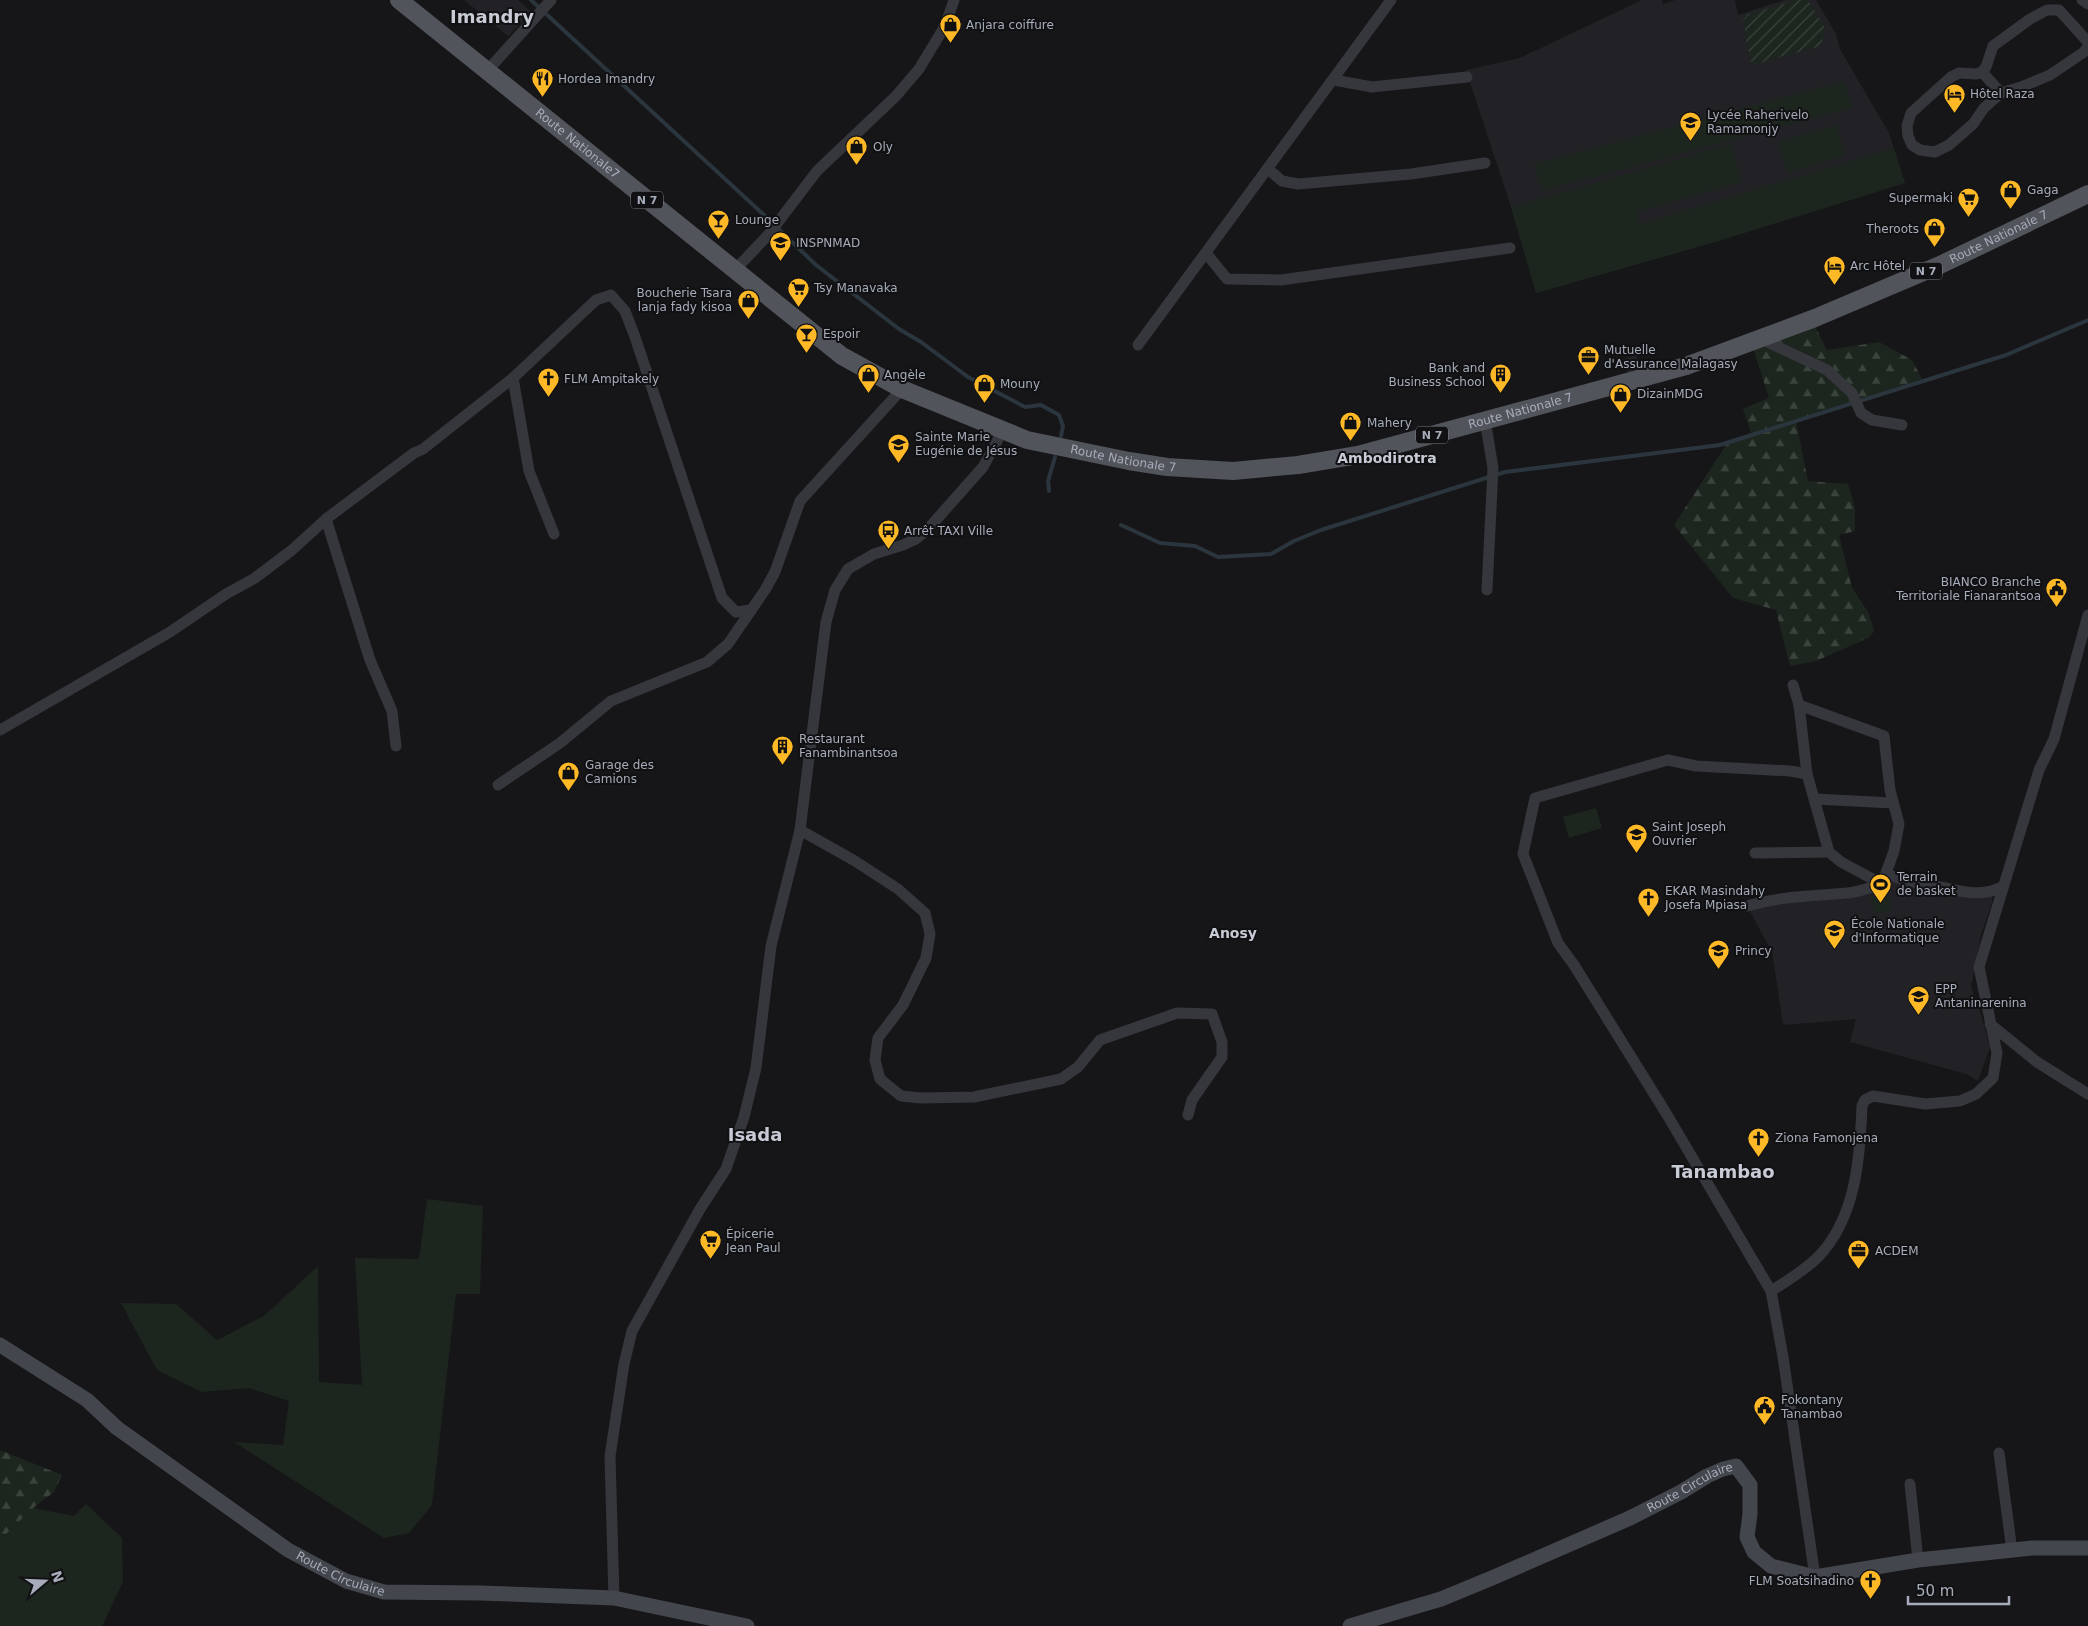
<svg xmlns="http://www.w3.org/2000/svg" width="2088" height="1626" font-family="'DejaVu Sans',sans-serif">
<style>
.built{fill:#222125}
.green{fill:#1d261e}
.forest{fill:url(#forest-firs)}
.garden{fill:url(#garden-furrows)}
.lines{fill:none;stroke-linecap:round;stroke-linejoin:round}
.stream{stroke:#2b353d;stroke-width:4}
.street{stroke:#36373d;stroke-width:11}
.secondary{stroke:#44464d;stroke-width:15}
.primary{stroke:#52545c;stroke-width:18}
.labels{text-anchor:middle;stroke-width:4;stroke-linejoin:round;paint-order:stroke}
.shield{fill:#111113;stroke:#797e87;stroke-width:1}
.shield-label{font-size:11px;font-weight:bold;fill:#a6acb9}
.poi-label{font-size:12px;fill:#a6acb9;stroke:#111113;text-anchor:start}
.street-label{font-size:12px;fill:#a6acb9;stroke:#111113}
.neighbourhood-label{font-size:14px;font-weight:bold;fill:#c8cbd5;stroke:#111113}
.district-label{font-size:18px;font-weight:bold;fill:#c8cbd5;stroke:#111113}
</style>
<defs>
<pattern id="forest-firs" width="22" height="20" patternUnits="userSpaceOnUse" patternTransform="scale(1.25)"><rect width="22" height="20" fill="#1d261e"/><path d="M5 1l3.5 6h-7zM16 11l3.5 6h-7z" fill="#3b433d"/></pattern>
<pattern id="garden-furrows" width="10" height="10" patternUnits="userSpaceOnUse" patternTransform="scale(1.25)"><rect width="10" height="10" fill="#1d261e"/><path d="M-1 1l2-2M0 10L10 0M9 11l2-2" fill="none" stroke="#3b433d"/></pattern>
</defs>
<rect width="100%" height="100%" fill="#161618"/>
<!-- built -->
<g class="built">
<path d="M 464,0 L 518,0 L 532,12 L 508,36 Z"/>
<path d="M 1642,0 L 1662,0 L 1663,4 L 1675,0 L 1735,0 L 1738,15 L 1785,0 L 1816,0 L 1836,34 L 1840,49 L 1889,133 L 1905,183 L 1715,242 L 1536,293 L 1511,207 L 1466,70 L 1520,58 Z"/>
<path d="M 1636,355 L 1641,369 L 1628,373 L 1623,359 Z"/>
<path d="M 1887,874 L 1992,892 L 1992,903 L 1981,935 L 1971,987 L 1980,1011 L 1990,1047 L 1978,1081 L 1966,1074 L 1850,1042 L 1856,1019 L 1783,1025 L 1772,952 L 1747,906 L 1850,893 Z"/>
</g>
<!-- green -->
<g class="green">
<path d="M 1845,81 L 1852,108 L 1542,191 L 1534,164 Z"/>
<path d="M 1837,125 L 1845,156 L 1787,173 L 1778,142 Z"/>
<path d="M 1731,144 L 1742,182 L 1637,212 L 1640,224 L 1894,148 L 1905,183 L 1715,242 L 1536,293 L 1511,207 Z"/>
<path d="M 1596,808 L 1602,828 L 1569,838 L 1563,817 Z"/>
<path d="M 1887,892 L 1892,909 L 1875,914 L 1870,898 Z"/>
<path d="M 427,1199 L 483,1206 L 480,1294 L 456,1294 L 432,1505 L 409,1533 L 384,1538 L 234,1442 L 283,1445 L 289,1401 L 249,1388 L 202,1392 L 157,1370 L 121,1303 L 176,1304 L 217,1340 L 264,1316 L 318,1266 L 319,1382 L 362,1385 L 355,1258 L 419,1259 Z"/>
<path d="M 86,1504 L 122,1538 L 123,1582 L 102,1626 L 0,1626 L 0,1540 L 33,1508 L 74,1516 Z"/>
</g>
<!-- forest -->
<g class="forest">
<path d="M 1813,322 L 1827,350 L 1879,342 L 1912,360 L 1922,379 L 1796,421 L 1808,481 L 1848,484 L 1855,508 L 1855,531 L 1839,535 L 1852,588 L 1868,612 L 1874,630 L 1870,637 L 1816,661 L 1790,666 L 1776,610 L 1733,598 L 1674,525 L 1726,445 L 1752,435 L 1743,409 L 1769,398 L 1753,348 Z"/>
<path d="M 0,1450 L 62,1475 L 54,1492 L 33,1508 L 0,1540 Z"/>
</g>
<!-- garden -->
<path class="garden" d="M 1796,0 L 1808,0 L 1825,28 L 1821,46 L 1752,65 L 1745,36 L 1745,30 L 1743,20 L 1748,14 Z"/>
<g class="lines">
<!-- stream -->
<g class="stream">
<path d="M 531,0 L 763,214 L 816,265 L 899,329 L 921,342 L 968,377 L 1025,407 L 1041,405 L 1059,415 L 1063,426 L 1061,436"/>
<path d="M 1049,491 L 1048,481 L 1055,457"/>
<path d="M 1121,525 L 1160,543 L 1195,546 L 1218,557 L 1271,554 L 1294,541 L 1321,530 L 1505,472 L 1720,445 L 2006,355 L 2088,320"/>
</g>
<!-- street -->
<g class="street">
<path d="M 2082,0 L 2088,4"/>
<path d="M 2088,42 L 2059,10 L 2047,10 L 2030,19 L 1993,46 L 1986,67 L 1982,72 L 1976,74 L 1959,73 L 1951,77 L 1911,113 L 1907,126 L 1908,136 L 1912,145 L 1920,150 L 1935,152 L 1949,145 L 1973,124 L 1984,108 L 2001,93 L 2021,87 L 2050,75 L 2084,52 L 2088,47"/>
<path d="M 487,71 L 551,0"/>
<path d="M 1982,72 L 2001,93"/>
<path d="M 1334,80 L 1372,87 L 1467,77"/>
<path d="M 1268,169 L 1282,181 L 1298,184 L 1411,174 L 1485,163"/>
<path d="M 1206,253 L 1227,279 L 1281,280 L 1510,248"/>
<path d="M 735,270 L 769,234 L 817,171 L 896,96 L 919,69 L 945,26 L 954,0"/>
<path d="M 1761,339 L 1827,370 L 1852,393 L 1861,413 L 1872,420 L 1902,425"/>
<path d="M 1138,345 L 1391,0"/>
<path d="M 513,378 L 529,471 L 554,534"/>
<path d="M 1485,420 L 1493,468 L 1487,590"/>
<path d="M 326,519 L 370,660 L 392,711 L 396,746"/>
<path d="M 1793,685 L 1799,705 L 1807,774 L 1829,852 L 1841,862 L 1882,884"/>
<path d="M 1799,705 L 1884,736 L 1890,790 L 1899,824 L 1894,851 L 1882,884"/>
<path d="M 0,730 L 170,632 L 226,594 L 255,578 L 292,550 L 326,519 L 414,453 L 423,449 L 513,378 L 596,300 L 611,295 L 625,311 L 635,337 L 722,598 L 736,612 L 751,610"/>
<path d="M 1807,774 L 1790,771 L 1696,766 L 1668,760 L 1535,798 L 1523,854 L 1558,943 L 1574,965 L 1666,1113 L 1771,1291 L 1783,1357 L 1815,1577"/>
<path d="M 498,785 L 560,743 L 611,701 L 707,662 L 728,644 L 765,590 L 775,572 L 800,501 L 902,389"/>
<path d="M 1815,799 L 1893,803"/>
<path d="M 800,830 L 855,861 L 898,889 L 925,913 L 930,934 L 926,958 L 903,1005 L 878,1038 L 875,1060 L 880,1079 L 901,1096 L 921,1098 L 974,1097 L 1061,1079 L 1078,1067 L 1100,1040 L 1177,1013 L 1212,1014 L 1222,1042 L 1222,1057 L 1192,1100 L 1188,1115"/>
<path d="M 1755,853 L 1829,852"/>
<path d="M 1887,874 C 1903,881 1919,883 1937,886 C 1959,891 1980,898 2002,887"/>
<path d="M 1747,906 C 1781,896 1814,896 1848,893 C 1859,892 1871,887 1882,884"/>
<path d="M 1990,1024 L 2037,1062 L 2088,1094"/>
<path d="M 1771,1291 C 1787,1281 1804,1271 1818,1257 C 1856,1218 1860,1158 1862,1106 L 1865,1100 L 1873,1096 L 1925,1104 L 1960,1101 L 1976,1094 L 1993,1078 L 1997,1053 L 1979,967 L 2039,770 L 2054,739 L 2088,615"/>
<path d="M 1999,1453 L 2012,1551"/>
<path d="M 1910,1484 L 1918,1560"/>
<path d="M 614,1598 L 610,1456 L 624,1364 L 632,1331 L 700,1209 L 726,1169 L 744,1117 L 756,1068 L 771,946 L 800,830 L 826,622 L 835,590 L 848,569 L 874,554 L 903,545 L 916,539 L 928,529 L 983,467 L 1003,430"/>
</g>
<!-- secondary -->
<g class="secondary">
<path id="s1" d="M 0,1345 L 87,1400 L 117,1428 L 288,1550 L 346,1581 L 384,1592 L 480,1593 L 614,1598 L 747,1626"/>
<path id="s2" d="M 1350,1626 L 1441,1599 L 1492,1578 L 1630,1518 L 1681,1492 L 1707,1476 L 1723,1469 L 1736,1466 L 1750,1485 L 1750,1514 L 1747,1537 L 1754,1552 L 1771,1566 L 1815,1577 L 1918,1560 L 2032,1548 L 2088,1548"/>
</g>
<!-- primary -->
<path class="primary" id="s3" d="M 399,0 L 842,356 L 902,389 L 1027,440 L 1129,461 L 1167,467 L 1233,471 L 1298,465 L 1358,455 L 1686,366 L 1815,318 L 1940,265 L 2088,194"/>
</g>
<!-- icons -->
<defs>
<symbol id="shop-pin" viewBox="-11 -11 22 30"><path d="M0 17L-7.5 6A9.5 9.5 0 1 1 7.5 6Z" fill="#ffb926" stroke="#111113"/><path d="M-5-2.5h2.3a2.7 3.5 0 0 1 5.4 0H5L5.5 6h-11ZM-1.5-2.5h3a1.5 2.3 0 0 0-3 0Z" fill="#111"/></symbol>
<symbol id="restaurant-pin" viewBox="-11 -11 22 30"><path d="M0 17L-7.5 6A9.5 9.5 0 1 1 7.5 6Z" fill="#ffb926" stroke="#111113"/><path d="M-5-6h1v4h1v-4h1v4h1v-4h1v5L-1.5 .5V6h-2V.5L-5-1ZM5-6V6H3V1.5H1.5Q1.5-4 5-6Z" fill="#111"/></symbol>
<symbol id="hotel-pin" viewBox="-11 -11 22 30"><path d="M0 17L-7.5 6A9.5 9.5 0 1 1 7.5 6Z" fill="#ffb926" stroke="#111113"/><path d="M-6-4.5h1.5V1H6V5H4.5V3h-9V5H-6ZM-4 0a1.8 1.8 0 1 1 3.6 0ZM.5 0V-2.5h3Q6-2.5 6 0Z" fill="#111"/></symbol>
<symbol id="school-pin" viewBox="-11 -11 22 30"><path d="M0 17L-7.5 6A9.5 9.5 0 1 1 7.5 6Z" fill="#ffb926" stroke="#111113"/><path d="M0-5L7-2L0 1L-7-2ZM-4 1L0 2.5L4 1V4Q0 6-4 4Z" fill="#111"/></symbol>
<symbol id="supermarket-pin" viewBox="-11 -11 22 30"><path d="M0 17L-7.5 6A9.5 9.5 0 1 1 7.5 6Z" fill="#ffb926" stroke="#111113"/><path d="M-6-5.5h2.5l.6 2H6L4.5 2H-2.5L-4.4-4H-6ZM-1.5 3.2a1.3 1.3 0 1 0 .1 0ZM3 3.2a1.3 1.3 0 1 0 .1 0Z" fill="#111"/></symbol>
<symbol id="bar-pin" viewBox="-11 -11 22 30"><path d="M0 17L-7.5 6A9.5 9.5 0 1 1 7.5 6Z" fill="#ffb926" stroke="#111113"/><path d="M-6-5H6L.8 .8V4.5H3.5V6h-7V4.5H-.8V.8Z" fill="#111"/></symbol>
<symbol id="university-pin" viewBox="-11 -11 22 30"><path d="M0 17L-7.5 6A9.5 9.5 0 1 1 7.5 6Z" fill="#ffb926" stroke="#111113"/><path d="M0-5L7-2L0 1L-7-2ZM-4 1L0 2.5L4 1V4Q0 6-4 4Z" fill="#111"/></symbol>
<symbol id="office-pin" viewBox="-11 -11 22 30"><path d="M0 17L-7.5 6A9.5 9.5 0 1 1 7.5 6Z" fill="#ffb926" stroke="#111113"/><path d="M-6-3h4V-5.5h4V-3h4V5H-6ZM-1-4.5V-3h2v-1.5ZM-6 0V1H6V0Z" fill="#111"/></symbol>
<symbol id="building-pin" viewBox="-11 -11 22 30"><path d="M0 17L-7.5 6A9.5 9.5 0 1 1 7.5 6Z" fill="#ffb926" stroke="#111113"/><path d="M-4-6H4V6H1V3H-1V6H-4ZM-2.5-4.3h1.7v1.8h-1.7ZM.8-4.3h1.7v1.8H.8ZM-2.5-1h1.7V.8h-1.7ZM.8-1h1.7V.8H.8Z" fill="#111"/></symbol>
<symbol id="church-pin" viewBox="-11 -11 22 30"><path d="M0 17L-7.5 6A9.5 9.5 0 1 1 7.5 6Z" fill="#ffb926" stroke="#111113"/><path d="M-1.2-6h2.4v3.5h3.3v2.4h-3.3V6h-2.4V-.1h-3.3v-2.4h3.3Z" fill="#111"/></symbol>
<symbol id="bus-pin" viewBox="-11 -11 22 30"><path d="M0 17L-7.5 6A9.5 9.5 0 1 1 7.5 6Z" fill="#ffb926" stroke="#111113"/><path d="M-5-6H5V4H4V6H2V4H-2V6H-4V4H-5ZM-3.5-4V0h7V-4ZM-3.5 1.2v1.5H-2V1.2ZM2 1.2v1.5H3.5V1.2Z" fill="#111"/></symbol>
<symbol id="civic-pin" viewBox="-11 -11 22 30"><path d="M0 17L-7.5 6A9.5 9.5 0 1 1 7.5 6Z" fill="#ffb926" stroke="#111113"/><path d="M-.6-6.5H3V-4.5H.6V-3L4-1V1h2V6H-6V1h2V-1L-.6-3ZM-1.2 2.5V6h2.4V2.5Z" fill="#111"/></symbol>
<symbol id="stadium-pin" viewBox="-11 -11 22 30"><path d="M0 17L-7.5 6A9.5 9.5 0 1 1 7.5 6Z" fill="#ffb926" stroke="#111113"/><path d="M0-5a6.5 5 0 1 0 0 10a6.5 5 0 1 0 0-10ZM-3.5-1.8h7v3.6h-7Z" fill="#111"/></symbol>
</defs>
<g fill-rule="evenodd">
<use href="#shop-pin" x="938" y="12" width="25" height="34"/>
<use href="#restaurant-pin" x="530" y="66" width="25" height="34"/>
<use href="#hotel-pin" x="1942" y="82" width="25" height="34"/>
<use href="#school-pin" x="1678" y="110" width="25" height="34"/>
<use href="#shop-pin" x="844" y="134" width="25" height="34"/>
<use href="#shop-pin" x="1998" y="178" width="25" height="34"/>
<use href="#supermarket-pin" x="1956" y="186" width="25" height="34"/>
<use href="#bar-pin" x="706" y="208" width="25" height="34"/>
<use href="#shop-pin" x="1922" y="216" width="25" height="34"/>
<use href="#university-pin" x="768" y="230" width="25" height="34"/>
<use href="#hotel-pin" x="1822" y="254" width="25" height="34"/>
<use href="#supermarket-pin" x="786" y="276" width="25" height="34"/>
<use href="#shop-pin" x="736" y="288" width="25" height="34"/>
<use href="#bar-pin" x="794" y="322" width="25" height="34"/>
<use href="#office-pin" x="1576" y="344" width="25" height="34"/>
<use href="#shop-pin" x="856" y="362" width="25" height="34"/>
<use href="#building-pin" x="1488" y="362" width="25" height="34"/>
<use href="#church-pin" x="536" y="366" width="25" height="34"/>
<use href="#shop-pin" x="972" y="372" width="25" height="34"/>
<use href="#shop-pin" x="1608" y="382" width="25" height="34"/>
<use href="#shop-pin" x="1338" y="410" width="25" height="34"/>
<use href="#school-pin" x="886" y="432" width="25" height="34"/>
<use href="#bus-pin" x="876" y="518" width="25" height="34"/>
<use href="#civic-pin" x="2044" y="576" width="25" height="34"/>
<use href="#building-pin" x="770" y="734" width="25" height="34"/>
<use href="#shop-pin" x="556" y="760" width="25" height="34"/>
<use href="#school-pin" x="1624" y="822" width="25" height="34"/>
<use href="#stadium-pin" x="1868" y="872" width="25" height="34"/>
<use href="#church-pin" x="1636" y="886" width="25" height="34"/>
<use href="#university-pin" x="1822" y="918" width="25" height="34"/>
<use href="#school-pin" x="1706" y="938" width="25" height="34"/>
<use href="#school-pin" x="1906" y="984" width="25" height="34"/>
<use href="#church-pin" x="1746" y="1126" width="25" height="34"/>
<use href="#supermarket-pin" x="698" y="1228" width="25" height="34"/>
<use href="#office-pin" x="1846" y="1238" width="25" height="34"/>
<use href="#civic-pin" x="1752" y="1394" width="25" height="34"/>
<use href="#church-pin" x="1858" y="1568" width="25" height="34"/>
</g>
<g class="labels">
<!-- shield labels -->
<g class="shield">
<rect x="631" y="191.5" width="32" height="17" rx="4"/>
<rect x="1910" y="262.5" width="32" height="17" rx="4"/>
<rect x="1416" y="426.5" width="32" height="17" rx="4"/>
</g>
<g class="shield-label">
<text x="647" y="204">N 7</text>
<text x="1926" y="275">N 7</text>
<text x="1432" y="439">N 7</text>
</g>
<!-- poi labels -->
<g class="poi-label">
<text x="966" y="29">Anjara coiffure</text>
<text x="558" y="83">Hordea Imandry</text>
<text x="1970" y="98">Hôtel Raza</text>
<text x="1707" y="119">Lycée Raherivelo<tspan x="1707" dy="14">Ramamonjy</tspan></text>
<text x="873" y="151">Oly</text>
<text x="2027" y="194">Gaga</text>
<text x="1953" y="202" text-anchor="end">Supermaki</text>
<text x="735" y="224">Lounge</text>
<text x="1919" y="233" text-anchor="end">Theroots</text>
<text x="796" y="247">INSPNMAD</text>
<text x="1850" y="270">Arc Hôtel</text>
<text x="814" y="292">Tsy Manavaka</text>
<text x="732" y="297" text-anchor="end">Boucherie Tsara<tspan x="732" dy="14">lanja fady kisoa</tspan></text>
<text x="823" y="338">Espoir</text>
<text x="1604" y="354">Mutuelle<tspan x="1604" dy="14">d'Assurance Malagasy</tspan></text>
<text x="1485" y="372" text-anchor="end">Bank and<tspan x="1485" dy="14">Business School</tspan></text>
<text x="884" y="379">Angèle</text>
<text x="564" y="383">FLM Ampitakely</text>
<text x="1000" y="388">Mouny</text>
<text x="1637" y="398">DizainMDG</text>
<text x="1367" y="427">Mahery</text>
<text x="915" y="441">Sainte Marie<tspan x="915" dy="14">Eugénie de Jésus</tspan></text>
<text x="904" y="535">Arrêt TAXI Ville</text>
<text x="2041" y="586" text-anchor="end">BIANCO Branche<tspan x="2041" dy="14">Territoriale Fianarantsoa</tspan></text>
<text x="799" y="743">Restaurant<tspan x="799" dy="14">Fanambinantsoa</tspan></text>
<text x="585" y="769">Garage des<tspan x="585" dy="14">Camions</tspan></text>
<text x="1652" y="831">Saint Joseph<tspan x="1652" dy="14">Ouvrier</tspan></text>
<text x="1897" y="881">Terrain<tspan x="1897" dy="14">de basket</tspan></text>
<text x="1665" y="895">EKAR Masindahy<tspan x="1665" dy="14">Josefa Mpiasa</tspan></text>
<text x="1851" y="928">École Nationale<tspan x="1851" dy="14">d'Informatique</tspan></text>
<text x="1735" y="955">Princy</text>
<text x="1935" y="993">EPP<tspan x="1935" dy="14">Antaninarenina</tspan></text>
<text x="1775" y="1142">Ziona Famonjena</text>
<text x="726" y="1238">Épicerie<tspan x="726" dy="14">Jean Paul</tspan></text>
<text x="1875" y="1255">ACDEM</text>
<text x="1781" y="1404">Fokontany<tspan x="1781" dy="14">Tanambao</tspan></text>
<text x="1854" y="1585" text-anchor="end">FLM Soatsihadino</text>
</g>
<!-- street labels -->
<g class="street-label">
<text dy="4" stroke="none"><textPath href="#s3" startOffset="229">Route Nationale7</textPath></text>
<text dy="4" stroke="none"><textPath href="#s3" startOffset="1785">Route Nationale 7</textPath></text>
<text dy="4" stroke="none"><textPath href="#s3" startOffset="1275">Route Nationale 7</textPath></text>
<text dy="4" stroke="none"><textPath href="#s3" startOffset="870">Route Nationale 7</textPath></text>
<text dy="4" stroke="none"><textPath href="#s2" startOffset="368">Route Circulaire</textPath></text>
<text dy="4" stroke="none"><textPath href="#s1" startOffset="412">Route Circulaire</textPath></text>
</g>
<!-- neighbourhood labels -->
<g class="neighbourhood-label">
<text x="1387" y="463">Ambodirotra</text>
<text x="1233" y="938">Anosy</text>
</g>
<!-- district labels -->
<g class="district-label">
<text x="492" y="23">Imandry</text>
<text x="755" y="1141">Isada</text>
<text x="1723" y="1178">Tanambao</text>
</g>
</g>
<!-- north arrow -->
<g transform="translate(45 1581) rotate(71)" stroke="#111113" stroke-width="4" paint-order="stroke">
<path d="M0-4L9 19L0 12L-9 19Z" fill="#a6acb9"/>
<text y="-8" font-size="14" font-weight="bold" text-anchor="middle" fill="#a6acb9">N</text>
</g>
<!-- scale -->
<path d="M1908 1596v8h101v-8" fill="none" stroke="#a6acb9" stroke-width="2.5"/>
<text x="1916" y="1596" font-size="15" fill="#a6acb9" stroke="#111113" stroke-width="4" paint-order="stroke">50 m</text>
</svg>
